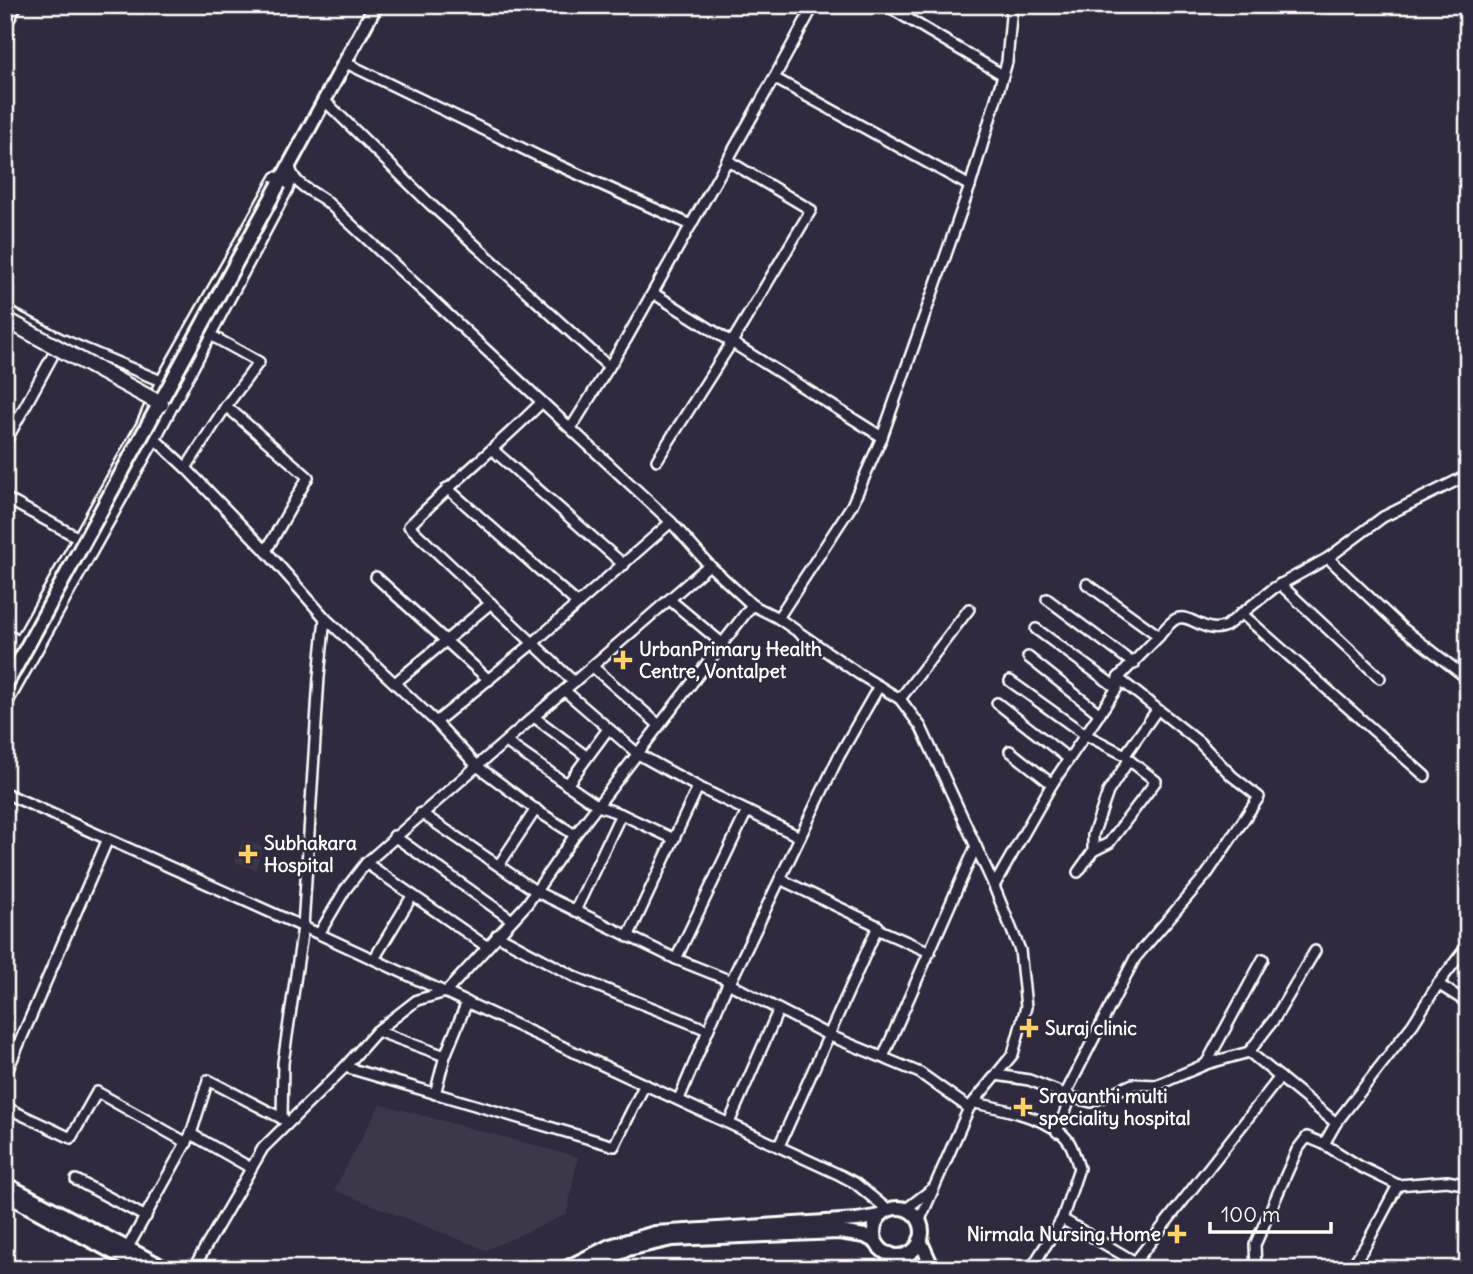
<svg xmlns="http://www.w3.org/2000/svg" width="1473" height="1274" font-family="Delius,sans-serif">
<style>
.built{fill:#3c3749}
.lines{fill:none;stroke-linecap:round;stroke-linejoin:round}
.street-casing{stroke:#fff;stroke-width:14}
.secondary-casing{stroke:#fff;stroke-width:18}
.street{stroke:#2f2a3d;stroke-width:9}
.secondary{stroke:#2f2a3d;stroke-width:12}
.secondary-bridge-casing{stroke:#fff;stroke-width:18;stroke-linecap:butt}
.primary-bridge-casing{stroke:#fff;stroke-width:19;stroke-linecap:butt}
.secondary-bridge{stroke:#2f2a3d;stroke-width:12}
.primary-bridge{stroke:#2f2a3d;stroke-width:14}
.poi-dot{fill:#ffd166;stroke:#2f2a3d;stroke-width:2.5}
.labels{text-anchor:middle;stroke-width:5;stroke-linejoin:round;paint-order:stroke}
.poi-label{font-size:19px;font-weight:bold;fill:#fff;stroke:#2f2a3d;text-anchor:start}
</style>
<rect width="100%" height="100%" fill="#2f2a3d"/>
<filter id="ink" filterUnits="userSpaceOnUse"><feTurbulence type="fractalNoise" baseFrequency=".0143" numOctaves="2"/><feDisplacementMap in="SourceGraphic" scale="14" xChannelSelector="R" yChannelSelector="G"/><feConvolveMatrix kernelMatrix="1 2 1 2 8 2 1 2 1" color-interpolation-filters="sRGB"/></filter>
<g filter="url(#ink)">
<!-- built -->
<g class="built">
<path d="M 243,840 L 263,847 L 255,870 L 234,861 Z"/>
<path d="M 380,1104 L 578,1157 L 567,1214 L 486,1250 L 334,1190 Z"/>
</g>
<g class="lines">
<defs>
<g id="street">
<path d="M 885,5 L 1003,75"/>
<path d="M 5,27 L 17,5"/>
<path d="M 346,63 L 540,157 L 691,225"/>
<path d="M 774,78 L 814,5"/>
<path d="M 325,101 L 429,203 L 609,367"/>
<path d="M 290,165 C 292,185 311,190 326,201 L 671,522 L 709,565 L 752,605 L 778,618 L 852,505 L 882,437 L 970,186 L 1007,62 L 1012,5"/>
<path d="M 653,293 L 882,437"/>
<path d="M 5,310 L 61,339 L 161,381"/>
<path d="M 542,402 C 499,445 452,483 409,526 L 574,682"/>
<path d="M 226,406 L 308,477 L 266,551"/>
<path d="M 143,428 L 186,468 L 266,551 L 325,618 L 436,722 L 477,766 L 709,565"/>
<path d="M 571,428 L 627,338 L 774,78 L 970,186"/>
<path d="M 5,443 L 59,344"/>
<path d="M 493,450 L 624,565"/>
<path d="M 657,460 L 732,342 L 811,210 L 727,160"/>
<path d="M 186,468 L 226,406 L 259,362 L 205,332"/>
<path d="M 1468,475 L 1383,517 L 1328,558 L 1401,627 L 1468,679"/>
<path d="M 447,488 L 578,604"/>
<path d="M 5,498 L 77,537"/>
<path d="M 376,577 L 489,680"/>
<path d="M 1280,584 L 1380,678"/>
<path d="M 1047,599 L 1134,664"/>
<path d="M 670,600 L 723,644"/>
<path d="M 1241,613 L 1425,776"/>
<path d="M 778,618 L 859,674 L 900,699 L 921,727 L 991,879 L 1020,950 L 1026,1007 L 1013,1054 L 969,1108 L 919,1222"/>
<path d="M 1036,629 L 1117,688"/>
<path d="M 5,633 L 20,642"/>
<path d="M 1159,636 C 1163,631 1170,622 1176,619 C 1190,612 1205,636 1226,626 L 1274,588 L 1328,558"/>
<path d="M 1028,657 L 1100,714"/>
<path d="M 593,667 L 659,725"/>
<path d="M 5,668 L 141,426 L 161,381 L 276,177"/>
<path d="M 1010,681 L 1084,734 L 1125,755 L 1157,710"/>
<path d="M 395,683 L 491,603"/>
<path d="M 565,691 L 638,754 L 698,787"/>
<path d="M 900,699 L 969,609"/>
<path d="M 997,703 L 1069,759"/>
<path d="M 5,707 L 155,439 L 289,187 L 291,176"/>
<path d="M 534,717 L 586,756"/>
<path d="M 436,722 L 532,644 L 671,522"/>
<path d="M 506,742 L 598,806 L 621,814 L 674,839"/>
<path d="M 1010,751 L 1052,784"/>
<path d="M 567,785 L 608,729"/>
<path d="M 5,793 L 319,934"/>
<path d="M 421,813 L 537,892 L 676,959 L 731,981"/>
<path d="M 575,835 L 536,810 L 477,766 L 366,863 L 345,890 L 319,934 L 840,1175 L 855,1183 L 888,1210"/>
<path d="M 394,836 L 512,920"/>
<path d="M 1093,851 L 1109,843 L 1156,781 L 1129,760"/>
<path d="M 366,863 L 486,946"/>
<path d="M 499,865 L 536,809"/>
<path d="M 1078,872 L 1093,851 L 1093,835 L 1108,792 L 1129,760 L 1125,755"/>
<path d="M 994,886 L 1052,784 L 1117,688 L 1118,678 L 1159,636 L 1087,584"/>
<path d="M 575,911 L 621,814"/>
<path d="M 877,929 L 930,952"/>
<path d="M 497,935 L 577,978 L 708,1030"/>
<path d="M 628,937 L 698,787 L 800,837"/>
<path d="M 374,959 L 412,896"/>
<path d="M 676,959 L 747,811"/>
<path d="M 728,983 L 828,1035 L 920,1073 L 969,1108"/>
<path d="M 1438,984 L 1468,1003"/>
<path d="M 377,1031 L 445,1056"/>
<path d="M 1249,1052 L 1275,1018 L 1315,951"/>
<path d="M 883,1057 L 976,846"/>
<path d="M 1206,1064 L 1263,959"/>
<path d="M 345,1067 L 614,1146 L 645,1084"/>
<path d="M 996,1075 L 1029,1080 L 1070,1096"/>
<path d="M 5,1076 L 107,841"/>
<path d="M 1066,1093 L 1135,958 L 1207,874 L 1259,797 L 1232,776 L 1199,742 L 1118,678"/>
<path d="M 435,1094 L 445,1056 L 467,1002"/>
<path d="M 679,1099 L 728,983 L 731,981 L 838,758 L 879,686"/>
<path d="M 975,1103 C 1000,1108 1055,1119 1069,1142 C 1074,1150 1076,1160 1079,1168 L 1062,1219 L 1031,1269"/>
<path d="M 5,1107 L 71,1138 L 97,1092 L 187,1143"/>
<path d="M 282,1119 L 283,1063 L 303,927 L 319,677 L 325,618"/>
<path d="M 729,1123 L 778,1011"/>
<path d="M 1336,1123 L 1413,1024 L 1438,984 L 1468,945"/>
<path d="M 1057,1132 L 1071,1097 L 1091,1102 L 1133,1084 L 1157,1085 L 1206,1064 L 1249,1052 L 1336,1123 L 1324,1144 L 1307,1137 L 1297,1150 L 1255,1245 L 1256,1269"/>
<path d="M 191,1134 L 251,1168"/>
<path d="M 1324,1144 L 1359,1166 L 1398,1185 L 1447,1181 L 1468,1185"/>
<path d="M 779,1146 L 878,926 L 780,879"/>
<path d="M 76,1180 L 146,1217"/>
<path d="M 906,1209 L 932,1189"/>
<path d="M 1062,1219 L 1147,1269"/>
<path d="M 127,1249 L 191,1134 L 208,1080 L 285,1120"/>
<path d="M 1135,1262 L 1280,1077"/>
<path d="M 193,1269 L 263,1148 L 345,1067 L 377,1031 L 417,1000 L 446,992 L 527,904 L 575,835 L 752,605"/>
<path d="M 1350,1269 L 1367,1243 L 1398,1185"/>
</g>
<g id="secondary">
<path d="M 279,184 L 376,5"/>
<path d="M 5,1184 L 167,1269"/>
<path d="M 5,1194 L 144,1269"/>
<circle cx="898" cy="1232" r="24"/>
<path d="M 920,1240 L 933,1269"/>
<path d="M 890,1254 L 909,1269"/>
<path d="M 564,1269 L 610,1246 L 655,1233 L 857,1220 L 880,1216"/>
<path d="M 585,1269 L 628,1249 L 672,1239 L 839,1232 L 865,1236 L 876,1242"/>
</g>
</defs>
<!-- street casing -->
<use href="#street" class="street-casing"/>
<!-- secondary casing -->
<use href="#secondary" class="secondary-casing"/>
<!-- street -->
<use href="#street" class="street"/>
<!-- secondary -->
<use href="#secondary" class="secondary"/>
<defs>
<path id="secondary-bridge" d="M 5,687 L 279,184"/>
<path id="primary-bridge" d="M 5,319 L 161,404"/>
</defs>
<!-- secondary-bridge casing -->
<use href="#secondary-bridge" class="secondary-bridge-casing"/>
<!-- primary-bridge casing -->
<use href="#primary-bridge" class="primary-bridge-casing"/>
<!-- secondary-bridge -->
<use href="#secondary-bridge" class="secondary-bridge"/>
<!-- primary-bridge -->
<use href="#primary-bridge" class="primary-bridge"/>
</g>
</g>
<!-- markers -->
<g class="poi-dot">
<path d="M619.5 649.5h7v7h7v7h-7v7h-7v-7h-7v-7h7z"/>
<path d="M244.5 843.5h7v7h7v7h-7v7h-7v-7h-7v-7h7z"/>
<path d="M1025.5 1017.5h7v7h7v7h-7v7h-7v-7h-7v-7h7z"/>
<path d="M1019.5 1096.5h7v7h7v7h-7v7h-7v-7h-7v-7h7z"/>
<path d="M1173.5 1223.5h7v7h7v7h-7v7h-7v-7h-7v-7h7z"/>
</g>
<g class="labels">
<!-- poi labels -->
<g class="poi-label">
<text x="639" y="656">UrbanPrimary Health<tspan x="639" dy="22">Centre, Vontalpet</tspan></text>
<text x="264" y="850">Subhakara<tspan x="264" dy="22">Hospital</tspan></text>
<text x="1045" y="1035">Suraj clinic</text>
<text x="1039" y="1103">Sravanthi multi<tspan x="1039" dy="22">speciality hospital</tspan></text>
<text x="1161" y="1241" text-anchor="end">Nirmala Nursing Home</text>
</g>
</g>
<!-- margin -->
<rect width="1473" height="1274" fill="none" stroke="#2f2a3d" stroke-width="28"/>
<rect x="14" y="14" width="1445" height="1246" fill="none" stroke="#fff" stroke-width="2.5" filter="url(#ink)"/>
<!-- scale -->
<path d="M1210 1222v10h121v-10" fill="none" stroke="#ffffff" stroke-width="3.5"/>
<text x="1221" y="1222" font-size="21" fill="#ffffff" stroke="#2f2a3d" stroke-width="5" paint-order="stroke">100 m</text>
</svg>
